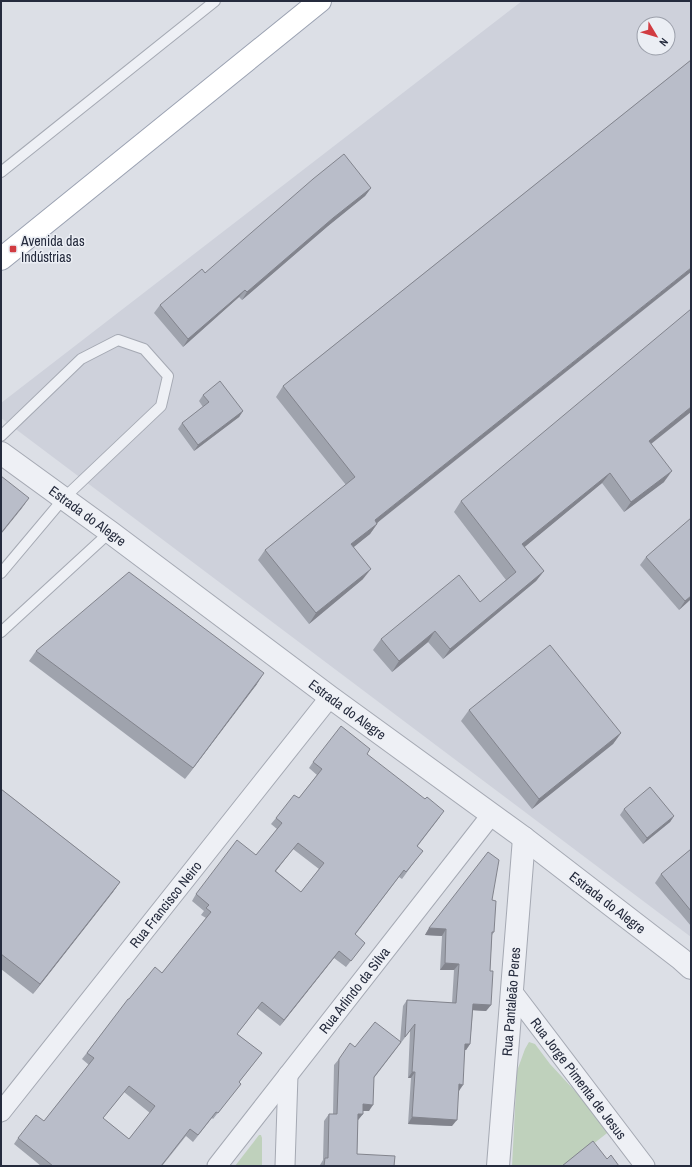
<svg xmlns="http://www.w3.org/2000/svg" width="692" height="1167" font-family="'Archivo Narrow',sans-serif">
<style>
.built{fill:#ced1db;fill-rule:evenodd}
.green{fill:#bfd1bc}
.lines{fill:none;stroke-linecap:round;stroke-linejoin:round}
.service-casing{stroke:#a5a9b3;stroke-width:12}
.minor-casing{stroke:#a5a9b3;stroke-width:21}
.tertiary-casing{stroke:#a5a9b3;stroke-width:24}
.primary-casing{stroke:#9ba2b2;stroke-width:24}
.service{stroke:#eef0f5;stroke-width:10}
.minor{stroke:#eef0f5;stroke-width:19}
.tertiary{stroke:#eef0f5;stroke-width:22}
.primary{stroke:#fff;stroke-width:22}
.wall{fill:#9fa3ad;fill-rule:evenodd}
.shaded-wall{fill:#82848d}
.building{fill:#b9bdc9;stroke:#82848d;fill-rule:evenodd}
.poi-dot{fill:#d13b41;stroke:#ebeef4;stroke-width:1.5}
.labels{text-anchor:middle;stroke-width:3;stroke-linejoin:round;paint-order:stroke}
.poi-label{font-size:14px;fill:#252b3d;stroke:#ebeef4;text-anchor:start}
.street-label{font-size:14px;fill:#252b3d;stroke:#ebeef4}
</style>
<rect width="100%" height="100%" fill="#dcdfe6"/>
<!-- built -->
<path class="built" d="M 522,1 L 691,1 L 691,937 L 1,418 L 1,403 ZM 644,24 L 668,24 L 668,48 L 644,48 Z"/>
<!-- green -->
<g class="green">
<path d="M 529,1042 L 535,1044 L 550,1064 L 611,1130 L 565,1166 L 512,1166 L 517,1071 L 525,1049 Z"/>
<path d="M 259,1135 L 261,1135 L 262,1138 L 262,1166 L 235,1166 Z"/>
</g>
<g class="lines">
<defs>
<g id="service">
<path d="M 1,172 L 215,1"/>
<path d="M 1,436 L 81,359 L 118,340 L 144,349 L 168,376 L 161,406 L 64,498 L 1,573"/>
<path d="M 1,632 L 110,532"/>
</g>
<g id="minor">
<path id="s1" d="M 512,991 L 645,1166"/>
<path id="s2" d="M 1,1112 L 330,697"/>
<path id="s3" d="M 217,1166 L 492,814"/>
<path d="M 285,1166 L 288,1075"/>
</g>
<g id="tertiary">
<path id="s4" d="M 1,453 L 110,532 L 330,697 L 524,838 L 681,959 L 691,968"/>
<path id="s5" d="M 498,1166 L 524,838"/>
</g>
<path id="primary" d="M 1,259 L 320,1"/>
</defs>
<!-- service casing -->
<use href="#service" class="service-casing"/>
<!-- minor casing -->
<use href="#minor" class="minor-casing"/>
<!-- tertiary casing -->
<use href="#tertiary" class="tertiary-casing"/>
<!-- primary casing -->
<use href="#primary" class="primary-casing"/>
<!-- service -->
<use href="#service" class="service"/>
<!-- minor -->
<use href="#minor" class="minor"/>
<!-- tertiary -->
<use href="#tertiary" class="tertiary"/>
<!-- primary -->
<use href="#primary" class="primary"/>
</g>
<!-- wall -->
<g class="wall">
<path d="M 691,60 L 377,524 L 370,534 L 353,547 L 363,579 L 309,624 L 258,560 L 265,550 L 346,485 L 276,397 L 283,386 Z"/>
<path d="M 371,188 L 365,196 L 328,226 L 242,300 L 239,297 L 183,347 L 154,313 L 160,305 L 205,273 Z"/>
<path d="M 203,395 L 243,411 L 239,417 L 194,451 L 178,429 L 182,423 L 203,407 L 199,401 Z"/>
<path d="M 651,444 L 664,482 L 624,512 L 602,483 L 524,547 L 544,571 L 536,581 L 443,659 L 428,642 L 392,672 L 373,650 L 381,639 L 480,602 L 506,580 L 454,512 L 461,501 Z"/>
<path d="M 646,557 L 691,599 L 679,610 L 640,565 Z"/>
<path d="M 36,651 L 257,684 L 185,779 L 29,661 Z"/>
<path d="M 469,710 L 621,733 L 613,744 L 532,809 L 461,721 Z"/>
<path d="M 367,754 L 440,817 L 417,847 L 423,851 L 418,857 L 402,879 L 399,877 L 355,935 L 365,943 L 346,967 L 334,958 L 280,1026 L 257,1008 L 245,1024 L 237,1034 L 262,1053 L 239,1082 L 241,1084 L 236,1090 L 213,1119 L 212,1118 L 193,1142 L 186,1136 L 162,1166 L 41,1166 L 14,1144 L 18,1138 L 44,1121 L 89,1065 L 82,1059 L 129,999 L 162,973 L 206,918 L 201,915 L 204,911 L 192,901 L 196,894 L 256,855 L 277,829 L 271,824 L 276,818 L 299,798 L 317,775 L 309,768 L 313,762 ZM 293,849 L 319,869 L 301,892 L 276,871 ZM 124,1092 L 150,1113 L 129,1139 L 103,1118 Z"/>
<path d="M 1,789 L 120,882 L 113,892 L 33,994 L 1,969 Z"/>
<path d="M 624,809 L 674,816 L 670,822 L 643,844 L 620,815 Z"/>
<path d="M 691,849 L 691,926 L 655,883 L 661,874 Z"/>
<path d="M 492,900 L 494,932 L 492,935 L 490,971 L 491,1005 L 486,1011 L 473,1010 L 470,1044 L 466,1050 L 465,1050 L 452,1126 L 408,1124 L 411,1078 L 408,1078 L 410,1031 L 374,1078 L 369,1111 L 363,1111 L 363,1114 L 358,1120 L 357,1154 L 394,1166 L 320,1166 L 320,1165 L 323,1160 L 324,1121 L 329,1114 L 333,1114 L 334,1065 L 339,1059 L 355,1047 L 400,1041 L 403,1006 L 407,1000 L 452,1003 L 454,970 L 440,970 L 442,936 L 425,935 L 429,928 Z"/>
</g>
<!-- shaded-wall -->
<g class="shaded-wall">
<path d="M 371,188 L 365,196 L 328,226 L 242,300 L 247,292 L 333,218 Z"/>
<path d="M 691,268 L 691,272 L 367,531 L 375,520 Z"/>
<path d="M 245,290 L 239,297 L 183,347 L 188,339 Z"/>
<path d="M 691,407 L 691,412 L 641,452 L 649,441 Z"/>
<path d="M 243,411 L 239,417 L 194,451 L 198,445 Z"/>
<path d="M 672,471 L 664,482 L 624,512 L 631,502 Z"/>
<path d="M 610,473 L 602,483 L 515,555 L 522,544 Z"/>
<path d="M 29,498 L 22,508 L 1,534 L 1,533 Z"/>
<path d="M 377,524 L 370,534 L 344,555 L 351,544 Z"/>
<path d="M 371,569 L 363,579 L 309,624 L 316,613 Z"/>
<path d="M 544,571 L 536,581 L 443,659 L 450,649 Z"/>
<path d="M 691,596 L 691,599 L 679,610 L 685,601 Z"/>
<path d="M 435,631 L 428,642 L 392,672 L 399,661 Z"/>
<path d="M 264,673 L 257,684 L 185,779 L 193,768 Z"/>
<path d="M 621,733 L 613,744 L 532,809 L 539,799 Z"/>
<path d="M 674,816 L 670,822 L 643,844 L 647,838 Z"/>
<path d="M 298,843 L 293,849 L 271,877 L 275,871 Z"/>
<path d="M 120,882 L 113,892 L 33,994 L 40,984 Z"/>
<path d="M 429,928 L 446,929 L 442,936 L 425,935 Z"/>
<path d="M 339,951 L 334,958 L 280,1026 L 284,1020 Z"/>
<path d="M 445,963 L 459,964 L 454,970 L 440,970 Z"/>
<path d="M 473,1004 L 491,1005 L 486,1011 L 469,1010 Z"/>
<path d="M 465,1044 L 470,1044 L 466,1050 L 461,1050 Z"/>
<path d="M 412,1072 L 415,1072 L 411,1078 L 408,1078 Z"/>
<path d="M 459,1084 L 463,1085 L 459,1091 Z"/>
<path d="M 363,1104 L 373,1105 L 369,1111 L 358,1111 Z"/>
<path d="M 358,1114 L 363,1114 L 358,1120 Z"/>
<path d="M 412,1117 L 457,1120 L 452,1126 L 408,1124 Z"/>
</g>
<!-- building -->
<g class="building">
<path d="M 691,60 L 691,268 L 375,520 L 377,524 L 351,544 L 371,569 L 316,613 L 265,550 L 355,477 L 283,386 Z"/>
<path d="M 344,154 L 371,188 L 333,218 L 247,292 L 245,290 L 188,339 L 160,305 L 202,269 L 205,273 L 313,179 Z"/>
<path d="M 691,309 L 691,407 L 649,441 L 672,471 L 631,502 L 610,473 L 522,544 L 544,571 L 450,649 L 435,631 L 399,661 L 381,639 L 459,575 L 480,602 L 516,572 L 461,501 Z"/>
<path d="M 220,381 L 243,411 L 198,445 L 182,423 L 209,402 L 203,395 Z"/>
<path d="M 1,476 L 29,498 L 1,533 Z"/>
<path d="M 691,518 L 691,596 L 685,601 L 646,557 Z"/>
<path d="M 129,572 L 264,673 L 193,768 L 36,651 Z"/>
<path d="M 550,645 L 621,733 L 539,799 L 469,710 Z"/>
<path d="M 341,726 L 370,749 L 367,754 L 425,799 L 427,797 L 444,811 L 417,846 L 423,851 L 406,872 L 404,870 L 355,934 L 365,943 L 351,961 L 339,951 L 284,1020 L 262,1002 L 237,1034 L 262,1053 L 239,1082 L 241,1084 L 218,1113 L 216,1112 L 198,1135 L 190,1129 L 161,1166 L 53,1166 L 18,1138 L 36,1115 L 44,1121 L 94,1058 L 87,1053 L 128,999 L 129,999 L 155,967 L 162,973 L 211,912 L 206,908 L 209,905 L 196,894 L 237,840 L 256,855 L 282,823 L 276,818 L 294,795 L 299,798 L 322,769 L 313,762 ZM 298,843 L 324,863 L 301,892 L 275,871 ZM 129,1086 L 155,1106 L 129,1139 L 103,1118 Z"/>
<path d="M 650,787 L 674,816 L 647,838 L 624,809 Z"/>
<path d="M 1,789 L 120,882 L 40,984 L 1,954 Z"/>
<path d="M 691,849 L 691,911 L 661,874 Z"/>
<path d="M 488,852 L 499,860 L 492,900 L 496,901 L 494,932 L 492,932 L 490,971 L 493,971 L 491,1005 L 473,1004 L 470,1044 L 465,1044 L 463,1085 L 459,1084 L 457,1120 L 412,1117 L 415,1072 L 412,1072 L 415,1024 L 405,1037 L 407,1000 L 456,1003 L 459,964 L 445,963 L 446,929 L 429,928 Z"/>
<path d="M 375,1022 L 401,1042 L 374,1077 L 373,1105 L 363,1104 L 363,1114 L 358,1114 L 357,1154 L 395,1156 L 394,1166 L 324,1166 L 325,1158 L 328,1158 L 329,1114 L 337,1114 L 339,1059 L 350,1043 L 355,1047 Z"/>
<path d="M 593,1141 L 607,1159 L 611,1155 L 619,1166 L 562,1166 Z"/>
</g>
<!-- markers -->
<rect class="poi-dot" x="9" y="245" width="8" height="8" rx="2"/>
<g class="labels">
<!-- poi labels -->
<g class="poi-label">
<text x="21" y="246">Avenida das<tspan x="21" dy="16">Indústrias</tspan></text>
</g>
<!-- street labels -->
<g class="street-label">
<text dy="5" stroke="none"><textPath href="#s4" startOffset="107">Estrada do Alegre</textPath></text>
<text dy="5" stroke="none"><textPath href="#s4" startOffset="431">Estrada do Alegre</textPath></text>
<text dy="5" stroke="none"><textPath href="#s4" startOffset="755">Estrada do Alegre</textPath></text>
<text dy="5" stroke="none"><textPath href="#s2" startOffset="265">Rua Francisco Neiro</textPath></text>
<text dy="5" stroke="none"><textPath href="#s3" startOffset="223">Rua Arlindo da Silva</textPath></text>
<text dy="5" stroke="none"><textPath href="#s5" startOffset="165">Rua Pantaleão Peres</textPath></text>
<text dy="5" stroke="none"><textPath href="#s1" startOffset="110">Rua Jorge Pimenta de Jesus</textPath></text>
</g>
</g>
<!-- border -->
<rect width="692" height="1167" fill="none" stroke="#252b3d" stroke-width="4"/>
<!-- north arrow -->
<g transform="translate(656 36) rotate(128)"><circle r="19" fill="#ebeef4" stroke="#9ca0ab"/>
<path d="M0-3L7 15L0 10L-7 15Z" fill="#d13b41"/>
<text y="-6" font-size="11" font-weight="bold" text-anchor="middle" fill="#252b3d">N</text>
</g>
</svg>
